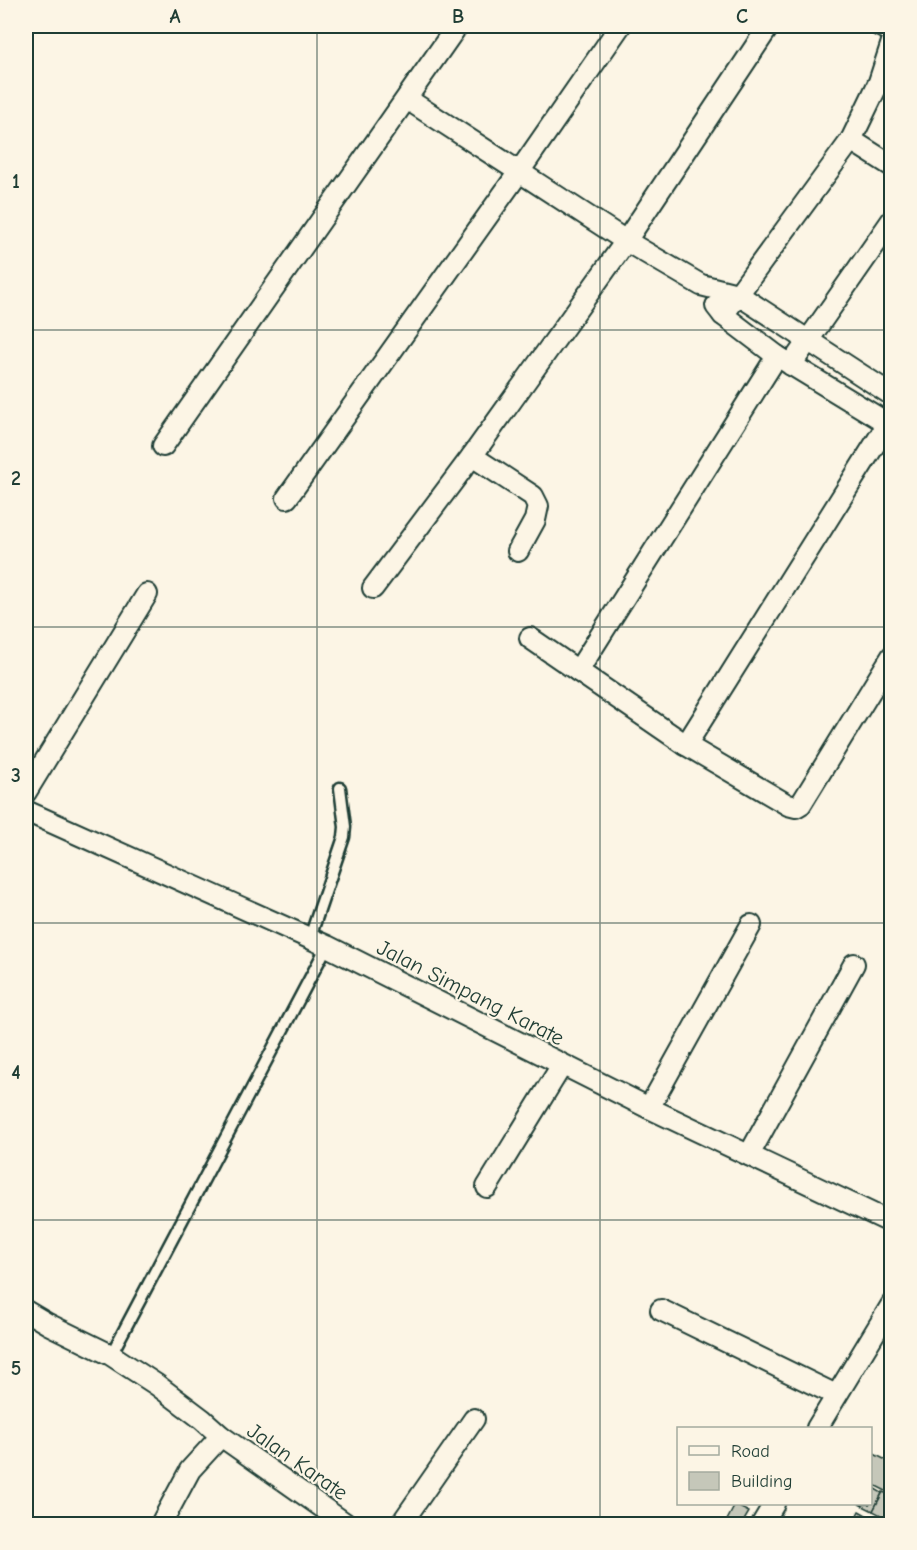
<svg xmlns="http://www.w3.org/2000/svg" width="917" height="1550" font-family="'Comic Neue',sans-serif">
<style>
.building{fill:#c5c7b9;stroke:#1f3d34;stroke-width:1.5}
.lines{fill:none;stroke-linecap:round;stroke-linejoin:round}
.lane-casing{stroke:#1f3d34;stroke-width:15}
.street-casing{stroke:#1f3d34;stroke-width:24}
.lane{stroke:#fcf5e5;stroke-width:10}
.street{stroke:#fcf5e5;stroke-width:20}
.grid{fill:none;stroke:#1f3d34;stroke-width:1.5;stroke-opacity:0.55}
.labels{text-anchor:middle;stroke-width:4.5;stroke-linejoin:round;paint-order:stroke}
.street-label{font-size:22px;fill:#1f3d34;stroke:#fcf5e5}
.neatline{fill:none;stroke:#1f3d34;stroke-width:2}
.grid-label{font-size:20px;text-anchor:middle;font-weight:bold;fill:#1f3d34}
</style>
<rect width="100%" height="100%" fill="#fcf5e5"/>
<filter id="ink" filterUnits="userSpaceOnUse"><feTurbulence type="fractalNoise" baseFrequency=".0167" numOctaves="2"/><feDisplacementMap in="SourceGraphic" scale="12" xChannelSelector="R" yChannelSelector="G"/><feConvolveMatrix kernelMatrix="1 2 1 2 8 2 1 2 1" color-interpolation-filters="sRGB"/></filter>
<g filter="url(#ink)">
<!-- building -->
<g class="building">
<path d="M 870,1452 L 892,1463 L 892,1494 L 870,1483 Z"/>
<path d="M 870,1486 L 882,1493 L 873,1511 L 859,1504 L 870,1504 Z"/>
<path d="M 883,1492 L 892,1496 L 892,1521 L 873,1511 Z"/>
<path d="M 735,1505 L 749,1512 L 742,1524 L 725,1524 Z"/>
<path d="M 859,1511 L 882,1524 L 860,1524 L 854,1521 Z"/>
<path d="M 769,1514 L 786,1524 L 763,1524 Z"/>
</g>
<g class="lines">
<defs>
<g id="lane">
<path d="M 309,940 L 344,837 L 345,827 L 340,788"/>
<path d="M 111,1355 L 327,946"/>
</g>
<g id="street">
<path d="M 880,26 L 892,32"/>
<path d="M 407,99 L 626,241 L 701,285 L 737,294 L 892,395"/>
<path d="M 851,140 L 892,166"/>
<path d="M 716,306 L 723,315 L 777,356 L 892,426"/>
<path d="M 723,315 L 851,140 L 879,82 L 892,42"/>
<path d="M 791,365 L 892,220"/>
<path d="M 163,446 L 457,26"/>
<path d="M 472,456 L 533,496 L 538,506 L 535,520 L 518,551"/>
<path d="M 287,498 L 519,172 L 620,26"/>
<path d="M 373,588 L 472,456 L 626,241 L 769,26"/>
<path d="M 530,638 L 686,745 L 788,805 L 796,807 L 801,804 L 892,656"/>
<path d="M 578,671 L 777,356"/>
<path d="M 686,745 L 892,417"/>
<path d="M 26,792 L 147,594"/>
<path d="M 26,811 L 327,946 L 649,1108 L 892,1223"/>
<path d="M 649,1108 L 751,925"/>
<path d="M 749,1155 L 854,964"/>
<path d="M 487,1187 L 562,1065"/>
<path d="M 661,1310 L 836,1395"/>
<path d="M 26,1311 L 48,1324 L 111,1355 L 157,1385 L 202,1419 L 221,1436 L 346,1524"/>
<path d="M 817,1428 L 892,1304"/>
<path d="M 161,1524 L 190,1470 L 221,1436"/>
<path d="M 401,1524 L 474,1419"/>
<path d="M 762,1524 L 774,1504"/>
</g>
</defs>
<!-- lane casing -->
<use href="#lane" class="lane-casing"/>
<!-- street casing -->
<use href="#street" class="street-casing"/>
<!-- lane -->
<use href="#lane" class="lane"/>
<!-- street -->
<use href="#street" class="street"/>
</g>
</g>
<!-- grid -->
<path class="grid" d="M 317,26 L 317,1524M 600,26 L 600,1524M 26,330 L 892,330M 26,627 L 892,627M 26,923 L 892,923M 26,1220 L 892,1220"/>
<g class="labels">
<!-- street labels -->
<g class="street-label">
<text transform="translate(471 992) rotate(27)" y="8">Jalan Simpang Karate</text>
<text transform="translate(298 1461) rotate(35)" y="8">Jalan Karate</text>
</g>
</g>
<!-- margin -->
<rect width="917" height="1550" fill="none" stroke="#fcf5e5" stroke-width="66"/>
<!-- legend -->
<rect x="677" y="1427" width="195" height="78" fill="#fcf5e5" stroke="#a4ab9e" stroke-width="1.5"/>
<rect x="689" y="1446" width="30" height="9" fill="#fcf5e5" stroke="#a4ab9e" stroke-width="1.5"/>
<text x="731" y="1457" font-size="18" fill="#1f3d34">Road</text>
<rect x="689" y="1472" width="30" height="18" fill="#c5c7b9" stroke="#a4ab9e" stroke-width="1.5"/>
<text x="731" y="1487" font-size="18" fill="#1f3d34">Building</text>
<rect x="33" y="33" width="851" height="1484" class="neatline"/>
<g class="grid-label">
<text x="175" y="23">A</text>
<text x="458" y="23">B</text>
<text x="742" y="23">C</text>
<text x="16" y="188">1</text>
<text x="16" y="485">2</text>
<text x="16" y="782">3</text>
<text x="16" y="1079">4</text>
<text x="16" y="1375">5</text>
</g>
</svg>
